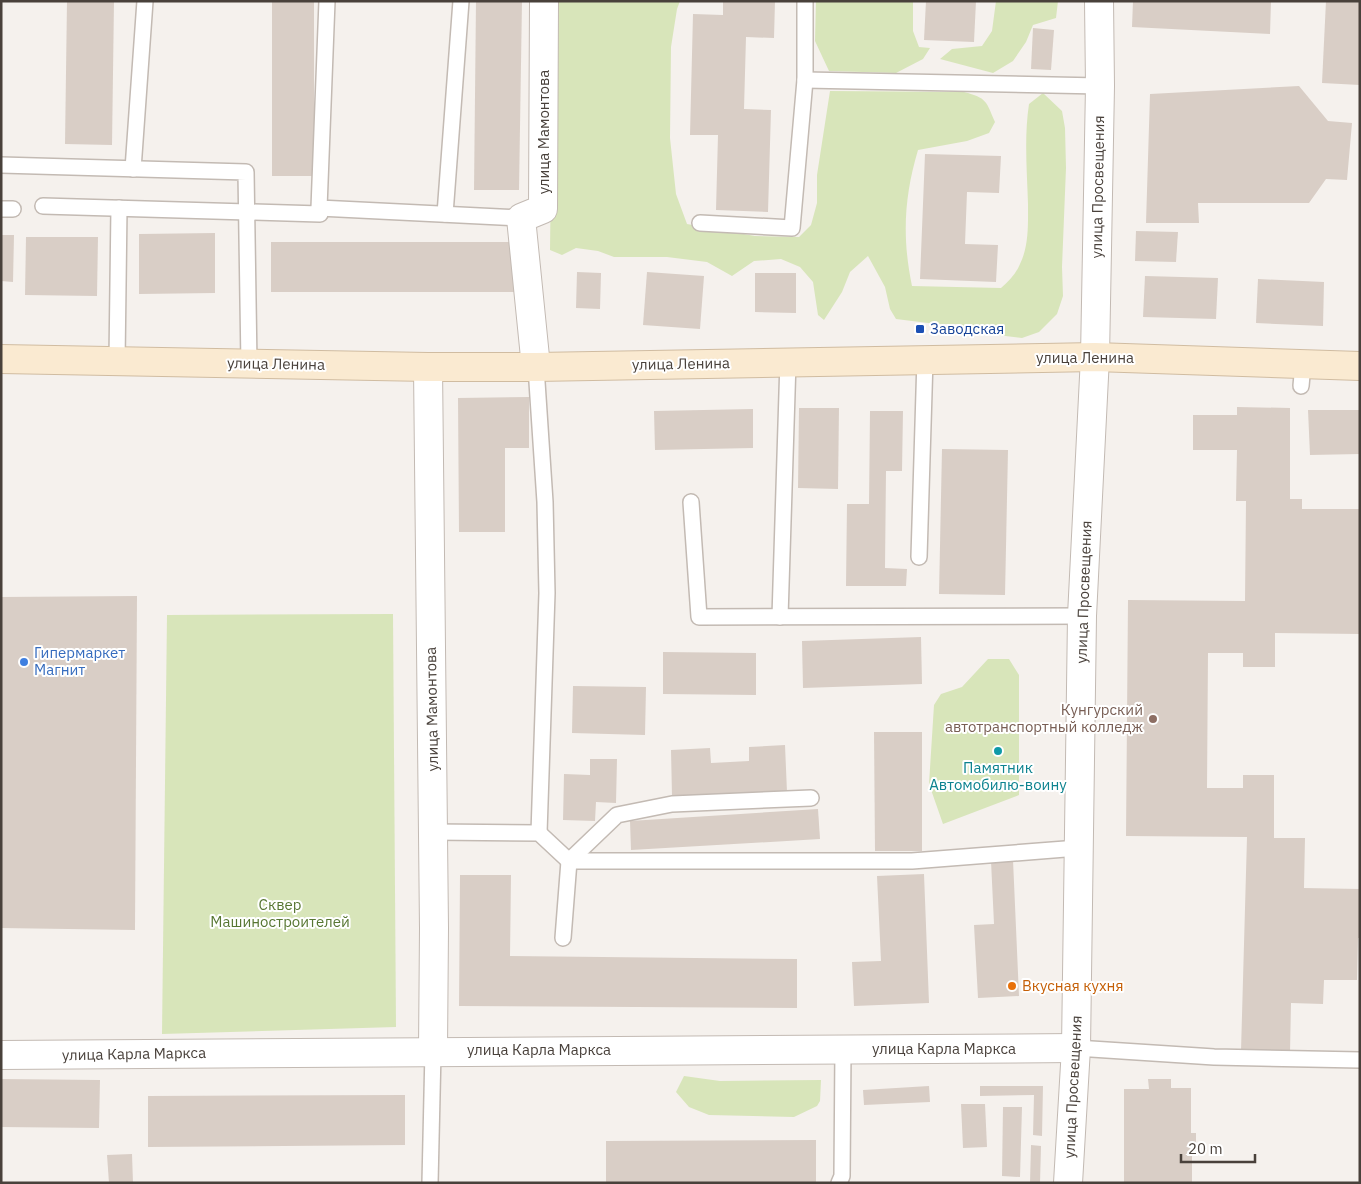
<svg xmlns="http://www.w3.org/2000/svg" width="1361" height="1184" font-family="'IBM Plex Sans',sans-serif">
<style>
.green{fill:#d8e5ba}
.building{fill:#d9cec6}
.lines{fill:none;stroke-linecap:round;stroke-linejoin:round}
.lane-casing{stroke:#c3bab3;stroke-width:18}
.street-casing{stroke:#c3bab3;stroke-width:30}
.secondary-casing{stroke:#d0bca1;stroke-width:30}
.lane{stroke:#fff;stroke-width:15}
.street{stroke:#fff;stroke-width:28}
.secondary{stroke:#faead1;stroke-width:28}
.transit-dot{fill:#1a4fb4;stroke:#fff;stroke-width:2}
.shop-dot{fill:#3f7fe0;stroke:#fff;stroke-width:2}
.education-dot{fill:#8d6e63;stroke:#fff;stroke-width:2}
.culture-dot{fill:#0f9aa8;stroke:#fff;stroke-width:2}
.food-dot{fill:#e8710a;stroke:#fff;stroke-width:2}
.labels{text-anchor:middle;stroke-width:4;stroke-linejoin:round;paint-order:stroke}
.street-label{font-size:15px;fill:#49413b;stroke:#fff}
.transit-label{font-size:15px;fill:#164399;stroke:#fff;text-anchor:start}
.shop-label{font-size:15px;fill:#366cbe;stroke:#fff;text-anchor:start}
.education-label{font-size:15px;fill:#785e54;stroke:#fff;text-anchor:end}
.culture-label{font-size:15px;fill:#0d838f;stroke:#fff}
.park-label{font-size:15px;fill:#577632;stroke:#fff}
.food-label{font-size:15px;fill:#c56008;stroke:#fff;text-anchor:start}
</style>
<rect width="100%" height="100%" fill="#f5f1ed"/>
<!-- green -->
<g class="green">
<path d="M 553,1 L 680,1 L 677,9 L 671,47 L 670,138 L 676,194 L 687,224 L 755,236 L 799,237 L 811,225 L 817,203 L 817,175 L 830,91 L 964,92 C 987,98 986,101 995,122 L 989,133 L 967,141 L 918,150 C 904,197 902,238 912,286 L 1001,288 C 1009,281 1016,274 1020,264 C 1029,246 1028,224 1028,204 C 1027,171 1024,137 1029,104 L 1043,93 L 1062,111 L 1065,128 L 1066,168 L 1062,267 L 1063,296 L 1057,314 L 1039,332 L 1022,338 L 980,333 L 958,324 L 936,324 L 896,319 L 890,309 L 885,287 L 868,256 L 850,272 L 842,292 L 824,320 L 818,315 L 813,282 L 800,267 L 781,259 L 754,261 L 732,276 L 707,262 L 667,257 L 614,257 L 598,251 L 576,248 L 562,255 L 550,250 Z"/>
<path d="M 816,1 L 913,1 L 913,31 L 919,47 L 930,48 L 923,59 L 896,73 L 829,71 L 815,41 Z"/>
<path d="M 996,1 L 1058,1 L 1056,18 L 1033,25 L 1026,42 L 1013,61 L 993,73 L 940,59 L 952,49 L 982,46 L 992,31 Z"/>
<path d="M 393,614 L 396,1027 L 162,1034 L 167,615 Z"/>
<path d="M 988,659 L 1009,659 L 1019,675 L 1019,795 L 943,824 L 929,784 L 934,705 L 941,694 L 962,687 Z"/>
<path d="M 684,1076 L 720,1081 L 821,1080 L 820,1101 L 817,1106 L 794,1117 L 709,1115 L 689,1107 L 676,1092 Z"/>
</g>
<!-- building -->
<g class="building">
<path d="M 67,1 L 114,1 L 112,145 L 65,144 Z"/>
<rect x="272" y="1" width="42" height="175"/>
<path d="M 476,1 L 522,1 L 519,190 L 474,190 Z"/>
<path d="M 723,1 L 775,1 L 774,38 L 746,37 L 744,109 L 771,110 L 768,212 L 716,210 L 718,135 L 690,135 L 693,14 L 723,15 Z"/>
<path d="M 926,1 L 976,1 L 974,42 L 924,40 Z"/>
<path d="M 1133,1 L 1271,1 L 1270,34 L 1132,27 Z"/>
<path d="M 1326,1 L 1360,1 L 1360,85 L 1322,83 Z"/>
<path d="M 1033,28 L 1054,30 L 1051,70 L 1031,69 Z"/>
<path d="M 1299,86 L 1328,121 L 1352,123 L 1347,180 L 1326,179 L 1309,203 L 1198,203 L 1199,223 L 1146,223 L 1150,94 Z"/>
<path d="M 925,154 L 1001,156 L 999,193 L 967,192 L 965,244 L 998,245 L 996,282 L 920,279 Z"/>
<path d="M 1136,231 L 1178,232 L 1176,262 L 1135,261 Z"/>
<path d="M 215,233 L 215,293 L 139,294 L 139,234 Z"/>
<path d="M 1,235 L 14,235 L 13,282 L 1,281 Z"/>
<path d="M 26,237 L 98,237 L 97,296 L 25,295 Z"/>
<rect x="271" y="242" width="247" height="50"/>
<path d="M 577,272 L 601,273 L 600,309 L 576,308 Z"/>
<path d="M 647,272 L 704,276 L 700,329 L 643,325 Z"/>
<path d="M 755,273 L 796,273 L 796,313 L 755,312 Z"/>
<path d="M 1145,276 L 1218,278 L 1216,319 L 1143,317 Z"/>
<path d="M 1258,279 L 1324,282 L 1323,326 L 1256,323 Z"/>
<path d="M 529,397 L 529,448 L 505,448 L 505,532 L 459,532 L 458,398 Z"/>
<path d="M 1237,407 L 1290,408 L 1290,499 L 1302,499 L 1302,509 L 1360,509 L 1360,634 L 1275,633 L 1275,667 L 1243,667 L 1243,653 L 1208,653 L 1207,788 L 1243,788 L 1243,775 L 1274,775 L 1274,838 L 1305,838 L 1304,888 L 1360,889 L 1360,938 L 1358,938 L 1357,980 L 1324,980 L 1323,1004 L 1291,1003 L 1290,1053 L 1241,1051 L 1247,837 L 1126,836 L 1128,600 L 1245,601 L 1246,501 L 1236,501 L 1237,450 L 1193,450 L 1193,415 L 1237,415 Z"/>
<path d="M 799,408 L 839,408 L 838,489 L 798,488 Z"/>
<path d="M 753,409 L 753,448 L 655,450 L 654,411 Z"/>
<path d="M 1308,410 L 1360,410 L 1360,454 L 1310,455 Z"/>
<path d="M 870,411 L 903,411 L 902,471 L 886,471 L 885,568 L 907,569 L 906,586 L 846,586 L 847,504 L 869,504 Z"/>
<path d="M 942,449 L 1008,450 L 1005,595 L 939,594 Z"/>
<path d="M 137,596 L 135,930 L 1,928 L 1,597 Z"/>
<path d="M 921,637 L 922,684 L 803,688 L 802,641 Z"/>
<path d="M 663,652 L 756,653 L 756,695 L 663,694 Z"/>
<path d="M 573,686 L 646,687 L 645,735 L 572,733 Z"/>
<path d="M 874,732 L 922,732 L 922,851 L 875,851 Z"/>
<path d="M 785,745 L 787,792 L 672,796 L 671,750 L 710,748 L 711,763 L 749,761 L 749,747 Z"/>
<path d="M 590,759 L 617,759 L 616,803 L 596,802 L 595,821 L 563,820 L 564,774 L 590,775 Z"/>
<path d="M 818,809 L 820,839 L 631,850 L 630,821 Z"/>
<path d="M 1013,860 L 1019,996 L 978,998 L 974,925 L 994,924 L 991,861 Z"/>
<path d="M 924,874 L 929,1003 L 854,1006 L 852,962 L 881,961 L 877,876 Z"/>
<path d="M 460,875 L 511,875 L 510,956 L 797,959 L 797,1008 L 459,1006 Z"/>
<path d="M 1,1079 L 100,1080 L 99,1128 L 1,1127 Z"/>
<path d="M 1148,1079 L 1171,1079 L 1171,1088 L 1191,1088 L 1191,1133 L 1196,1133 L 1196,1156 L 1192,1156 L 1192,1183 L 1124,1183 L 1124,1089 L 1149,1089 Z"/>
<path d="M 929,1086 L 930,1102 L 864,1105 L 863,1090 Z"/>
<path d="M 980,1086 L 1043,1086 L 1042,1136 L 1033,1135 L 1034,1095 L 980,1096 Z"/>
<path d="M 405,1095 L 405,1145 L 148,1147 L 148,1096 Z"/>
<path d="M 961,1104 L 985,1104 L 987,1147 L 963,1148 Z"/>
<path d="M 1003,1107 L 1022,1107 L 1020,1177 L 1002,1176 Z"/>
<path d="M 816,1140 L 816,1183 L 606,1183 L 606,1141 Z"/>
<path d="M 1031,1145 L 1041,1146 L 1040,1183 L 1030,1183 Z"/>
<path d="M 132,1154 L 133,1183 L 109,1183 L 107,1155 Z"/>
</g>
<g class="lines">
<defs>
<g id="lane">
<path d="M 327,1 L 319,208 L 521,218"/>
<path d="M 805,80 L 1100,86"/>
<path d="M 1,165 L 246,172 L 249,364"/>
<path d="M 133,169 L 145,1"/>
<path d="M 43,206 L 320,214 L 319,208"/>
<path d="M 1,209 L 13,209"/>
<path d="M 445,214 L 461,1"/>
<path d="M 700,223 L 792,228 L 805,80 L 805,1"/>
<path d="M 117,361 L 119,208"/>
<path d="M 536,367 L 545,502 L 547,593 L 539,833"/>
<path d="M 1301,386 L 1303,364"/>
<path d="M 691,502 L 699,617 L 1082,616"/>
<path d="M 919,557 L 925,359"/>
<path d="M 780,617 L 788,361"/>
<path d="M 433,832 L 539,833 L 569,861 L 912,861 L 1078,848"/>
<path d="M 563,938 L 569,861 L 617,815 L 672,804 L 811,798"/>
<path d="M 1076,1048 L 1214,1057 L 1360,1060"/>
<path d="M 430,1183 L 433,1051"/>
<path d="M 839,1183 L 842,1176 L 843,1049"/>
</g>
<g id="street">
<path d="M 428,367 L 434,928 L 433,1051"/>
<path d="M 536,367 L 521,218 L 543,209 L 544,1"/>
<path d="M 1,1055 L 1076,1048"/>
<path d="M 1068,1183 L 1076,1048 L 1082,616 L 1095,357 L 1100,86 L 1099,1"/>
</g>
<path id="secondary" d="M 1,359 L 428,367 L 536,367 L 1095,357 L 1360,366"/>
</defs>
<!-- lane casing -->
<use href="#lane" class="lane-casing"/>
<!-- street casing -->
<use href="#street" class="street-casing"/>
<!-- secondary casing -->
<use href="#secondary" class="secondary-casing"/>
<!-- lane -->
<use href="#lane" class="lane"/>
<!-- street -->
<use href="#street" class="street"/>
<!-- secondary -->
<use href="#secondary" class="secondary"/>
</g>
<!-- markers -->
<rect class="transit-dot" x="915" y="324" width="10" height="10" rx="2.5"/>
<circle class="shop-dot" cx="24" cy="662" r="5"/>
<circle class="education-dot" cx="1153" cy="719" r="5"/>
<circle class="culture-dot" cx="998" cy="751" r="5"/>
<circle class="food-dot" cx="1012" cy="986" r="5"/>
<g class="labels">
<!-- street labels -->
<g class="street-label">
<text transform="translate(544 132) rotate(-90)" y="5">улица Мамонтова</text>
<text transform="translate(1098 187) rotate(-89)" y="5">улица Просвещения</text>
<text x="1085" y="363">улица Ленина</text>
<text transform="translate(276 364) rotate(1)" y="5">улица Ленина</text>
<text transform="translate(681 364) rotate(-1)" y="5">улица Ленина</text>
<text transform="translate(1084 592) rotate(-88)" y="5">улица Просвещения</text>
<text transform="translate(432 709) rotate(-91)" y="5">улица Мамонтова</text>
<text x="944" y="1054">улица Карла Маркса</text>
<text x="539" y="1055">улица Карла Маркса</text>
<text transform="translate(134 1054) rotate(-1)" y="5">улица Карла Маркса</text>
<text transform="translate(1073 1087) rotate(-87)" y="5">улица Просвещения</text>
</g>
<!-- transit labels -->
<g class="transit-label">
<text x="930" y="334">Заводская</text>
</g>
<!-- shop labels -->
<g class="shop-label">
<text x="34" y="658">Гипермаркет<tspan x="34" dy="17">Магнит</tspan></text>
</g>
<!-- education labels -->
<g class="education-label">
<text x="1143" y="715">Кунгурский<tspan x="1143" dy="17">автотранспортный колледж</tspan></text>
</g>
<!-- culture labels -->
<g class="culture-label">
<text x="998" y="773">Памятник<tspan x="998" dy="17">Автомобилю-воину</tspan></text>
</g>
<!-- park labels -->
<g class="park-label">
<text x="280" y="910">Сквер<tspan x="280" dy="17">Машиностроителей</tspan></text>
</g>
<!-- food labels -->
<g class="food-label">
<text x="1022" y="991">Вкусная кухня</text>
</g>
</g>
<!-- border -->
<rect width="1361" height="1184" fill="none" stroke="#49413b" stroke-width="5"/>
<!-- scale -->
<path d="M1181 1154v8h74v-8" fill="none" stroke="#49413b" stroke-width="2.5"/>
<text x="1188" y="1154" font-size="15" fill="#49413b" stroke="#ffffff" stroke-width="4" paint-order="stroke">20 m</text>
</svg>
